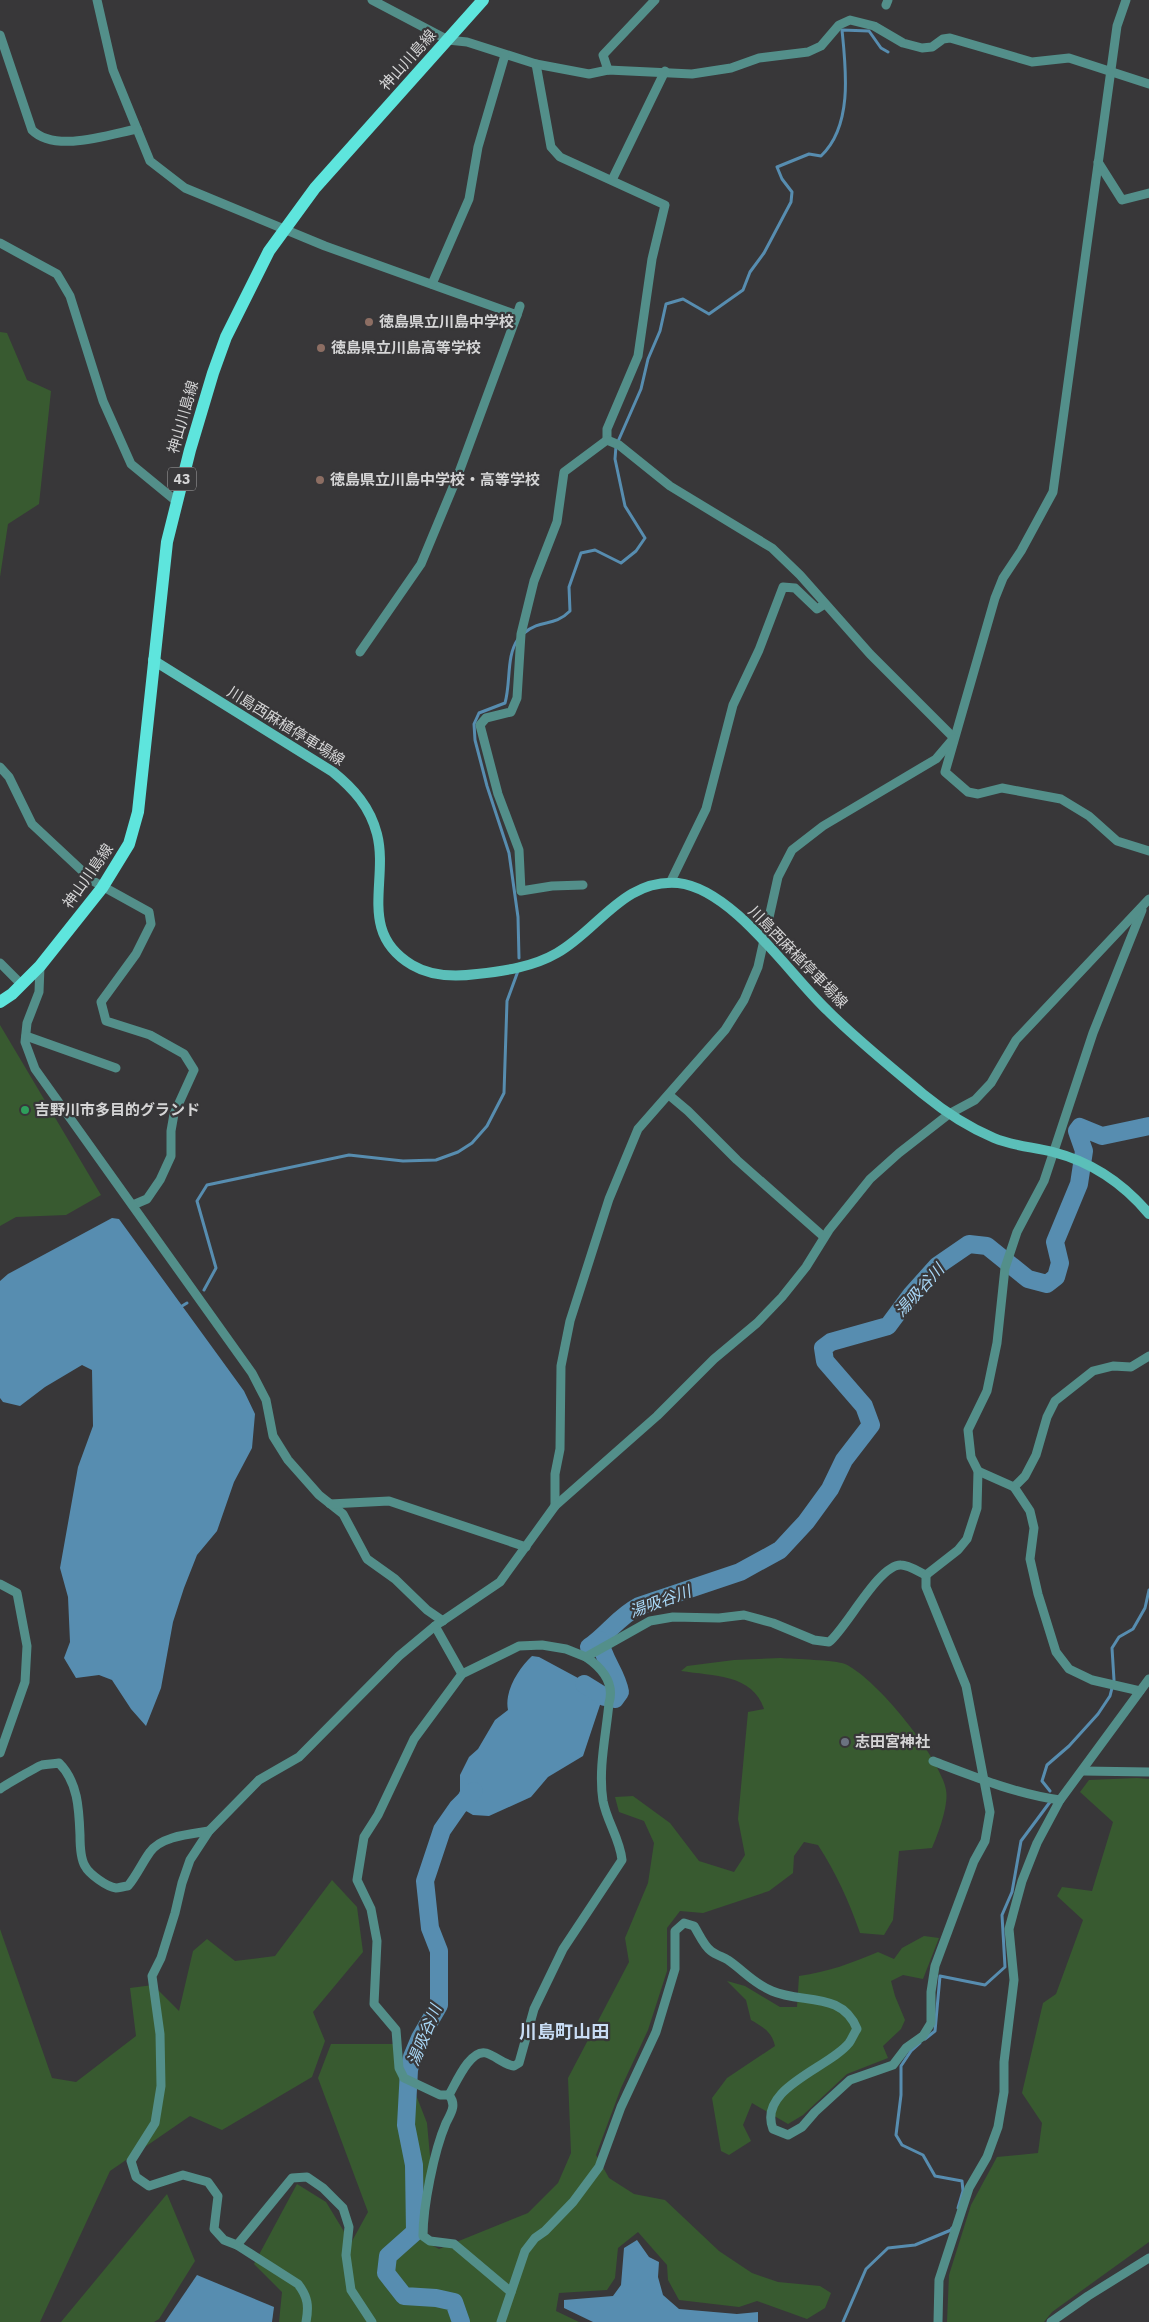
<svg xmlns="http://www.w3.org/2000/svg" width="1149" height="2322" font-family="'IBM Plex Sans','Noto Sans JP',sans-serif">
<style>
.green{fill:#385a30}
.water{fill:#578db0}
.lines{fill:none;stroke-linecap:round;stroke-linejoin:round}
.stream{stroke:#578db0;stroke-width:3}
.river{stroke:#578db0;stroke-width:18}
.street{stroke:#538f8a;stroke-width:9}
.secondary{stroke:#5bbfb9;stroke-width:10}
.primary{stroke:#5ee5dd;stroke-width:12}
.education-dot{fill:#8d6e63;stroke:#383739;stroke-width:2}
.leisure-dot{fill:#2e9e5b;stroke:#383739;stroke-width:2}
.worship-dot{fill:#6b7280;stroke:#383739;stroke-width:2}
.labels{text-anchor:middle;stroke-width:4.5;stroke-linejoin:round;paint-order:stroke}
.shield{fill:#383739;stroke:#a6a6a7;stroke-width:1}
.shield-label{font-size:14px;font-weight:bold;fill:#d5d5d6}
.street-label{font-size:15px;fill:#d5d5d6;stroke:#383739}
.poi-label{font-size:15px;font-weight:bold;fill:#d5d5d6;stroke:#383739;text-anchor:start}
.water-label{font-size:16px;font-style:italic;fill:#a8d6f5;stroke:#383739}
.quarter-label{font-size:18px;font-weight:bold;fill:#c8dcf4;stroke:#383739}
</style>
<rect width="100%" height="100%" fill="#383739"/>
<!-- green -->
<g class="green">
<path d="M 0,332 L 7,333 L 27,380 L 51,391 L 39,504 L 8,524 L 0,577 Z"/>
<path d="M 0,1025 L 101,1195 L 66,1215 L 16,1217 L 0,1226 Z"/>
<path d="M 781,1658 C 793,1659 836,1660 845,1664 C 876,1678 940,1757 946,1790 C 949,1805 938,1834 932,1848 L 899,1851 L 893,1920 L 884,1935 L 860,1933 C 849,1901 836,1873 818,1845 L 804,1842 L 794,1856 L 793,1873 L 769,1891 L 703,1913 L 680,1911 L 667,1928 L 667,1971 L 648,2030 L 621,2088 L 596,2155 L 609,2178 L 634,2194 L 665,2200 L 719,2251 L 752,2273 L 778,2282 L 820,2286 L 831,2293 L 825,2308 L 807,2319 L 757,2301 L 739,2307 L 679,2300 L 668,2280 L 667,2265 L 638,2232 L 618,2248 L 615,2278 L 607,2290 L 559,2293 L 556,2311 L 579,2322 L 279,2322 L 282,2292 L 254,2264 L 297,2184 L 326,2202 L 351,2243 L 368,2212 L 318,2078 L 331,2044 L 396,2044 L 427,2123 L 432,2178 L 414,2236 L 439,2249 L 528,2213 L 558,2183 L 571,2153 L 568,2078 L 629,1962 L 625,1938 L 648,1883 L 654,1843 L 644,1821 L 619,1812 L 615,1797 L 633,1796 L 670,1823 L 699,1861 L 734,1872 L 745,1855 L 738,1819 L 748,1712 L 764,1709 C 753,1674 713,1676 681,1671 L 687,1666 L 734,1660 Z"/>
<path d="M 1137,1778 L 1149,1779 L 1149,2242 L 1052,2312 L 1044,2322 L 947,2322 L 949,2275 L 971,2205 L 997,2157 L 1038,2153 L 1042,2123 L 1022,2093 L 1043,2003 L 1056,1994 L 1083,1920 L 1057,1896 L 1062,1887 L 1092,1891 L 1113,1822 L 1080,1792 L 1089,1780 Z"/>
<path d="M 332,1880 L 357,1907 L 363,1952 L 313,2012 L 325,2041 L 312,2077 L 222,2130 L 190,2116 L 110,2171 L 40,2322 L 0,2322 L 0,1929 L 52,2078 L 76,2082 L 136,2036 L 130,1988 L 153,1985 L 179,2011 L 193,1951 L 207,1939 L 235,1961 L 275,1956 Z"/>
<path d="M 924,1936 L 939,1938 L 923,1979 L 903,1975 L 891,1981 L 895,1996 L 905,2020 L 901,2029 L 883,2046 L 888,2058 L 847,2074 L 803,2115 L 788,2124 L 752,2103 L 743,2125 L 751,2141 L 729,2155 L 721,2151 L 712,2098 L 727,2078 L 775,2046 C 772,2032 763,2027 751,2020 L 746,2000 L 727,1981 L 745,1986 L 780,2007 L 797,2007 L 799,1976 C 828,1972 852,1963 878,1952 L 894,1959 L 902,1948 Z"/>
<path d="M 167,2194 L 195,2261 L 159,2319 L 154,2322 L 61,2322 Z"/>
</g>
<!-- water -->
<g class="water">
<path d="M 112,1218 L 119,1219 L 244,1391 L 255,1414 L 252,1448 L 234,1482 L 217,1531 L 197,1555 L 184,1588 L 173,1622 L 161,1688 L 146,1726 L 131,1709 L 112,1680 L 99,1675 L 76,1678 L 64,1658 L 70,1642 L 68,1597 L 60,1568 L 78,1467 L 93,1426 L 92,1370 L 82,1365 L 45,1387 L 20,1406 L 3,1402 L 0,1398 L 0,1281 L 8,1274 Z"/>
<path d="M 532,1656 L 539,1657 L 604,1692 L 603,1703 L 600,1705 L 583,1756 L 548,1777 L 531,1797 L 489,1816 L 473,1815 L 454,1804 L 460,1791 L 460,1775 L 469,1757 L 478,1749 L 495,1720 L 508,1710 C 504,1691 519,1668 532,1656 Z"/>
<path d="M 637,2240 L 649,2257 L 659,2262 L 658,2277 L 663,2295 L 679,2309 L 737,2314 L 758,2312 L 758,2322 L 593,2322 L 564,2308 L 564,2300 L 613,2296 L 621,2285 L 624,2248 Z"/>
<path d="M 197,2275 L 274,2307 L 272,2322 L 165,2322 Z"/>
</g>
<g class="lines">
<!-- stream -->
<g class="stream">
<path d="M 524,633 C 542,618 553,628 570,611 L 569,587 L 581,553 L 595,550 L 621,563 L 636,551 L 645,538 L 625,506 L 615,459 L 616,446 L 641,389 L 648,359 L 660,331 L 666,304 L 683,299 L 709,314 L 743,290 L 750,272 L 764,253 L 791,202 L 792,192 L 782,179 L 777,167 L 809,154 L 821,156 C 853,126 846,69 842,30 L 869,31 L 881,48 L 888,52"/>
<path d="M 518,639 C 506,656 511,682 505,703 L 479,713 L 474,724 L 475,740 L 487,786 L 509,853 L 518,917 L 519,958"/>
<path d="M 204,1290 L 216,1268 L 197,1201 L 207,1185 L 349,1155 L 403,1161 L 436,1160 L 458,1152 L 472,1143 L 487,1126 L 504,1093 L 507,1001 L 518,971"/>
<path d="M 182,1306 L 187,1303"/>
<path d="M 1050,1791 L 1042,1781 L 1047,1765 L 1069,1746 L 1098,1714 L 1110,1696 L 1114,1680 L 1112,1648 L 1119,1637 L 1133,1629 L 1145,1608 L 1149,1590"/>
<path d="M 925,2039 L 935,2031 L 940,1976 L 985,1985 L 1005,1967 L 1002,1915 L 1012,1892 L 1021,1841 L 1050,1802"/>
<path d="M 920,2043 L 911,2051 L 901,2066 L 901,2095 L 896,2135 L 902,2145 L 923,2155 L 935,2176 L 962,2181 L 963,2191 L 958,2208"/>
<path d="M 843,2322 L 866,2269 L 888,2248 L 915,2245 L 951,2230 L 952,2228"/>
</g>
<!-- river -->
<g class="river">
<path d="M 589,1647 C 608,1634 618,1617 639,1606 L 740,1572 L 780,1550 L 806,1522 L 830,1489 L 844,1460 L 871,1425 L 864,1406 L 825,1361 L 823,1348 L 831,1342 L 888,1326 L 911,1295 L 937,1266 L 969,1244 L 987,1246 L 1028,1279 L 1047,1284 L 1056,1277 L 1060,1263 L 1055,1242 L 1079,1184 L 1084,1151 L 1077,1131 L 1080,1127 L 1102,1136 L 1149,1126"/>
<path d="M 584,1684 L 605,1697 L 615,1699 L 620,1692 C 617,1673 602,1658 600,1640"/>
<path d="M 461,2322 L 454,2302 L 436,2298 L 404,2296 L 386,2273 L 388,2256 L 415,2232 L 414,2165 L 406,2125 L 409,2070 L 412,2057 L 420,2038 L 439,2005 L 439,1951 L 430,1928 L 425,1881 L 442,1830 L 458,1807 L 474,1791"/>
</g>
<!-- street -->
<g class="street">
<path d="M 97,0 L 113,70 L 150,161 L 185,188 L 325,246 L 517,315 L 520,306"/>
<path d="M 372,0 L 448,40 L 467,42 L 536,64 L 589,74 L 608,70 L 692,74 L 731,68 L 759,58 L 808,52 L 821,46 L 839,25 L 850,20 L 874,26 L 903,43 L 922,48 L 932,47 L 943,39 L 950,38 L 1032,62 L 1069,58 L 1149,84"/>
<path d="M 1126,0 L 1117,26 L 1053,492 L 1021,551 L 1003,578 L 995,598 L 945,772 L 968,792 L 978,794 L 1002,788 L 1061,799 L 1089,816 L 1117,841 L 1149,851"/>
<path d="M 886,5 L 888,0"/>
<path d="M 0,35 L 32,130 C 55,153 108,135 137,129"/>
<path d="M 536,64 L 551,147 L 560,157 L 665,205 L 652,259 L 638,356 L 607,429 L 607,440"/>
<path d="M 608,70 L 603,55 L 655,0"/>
<path d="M 1098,162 L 1122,200 L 1149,193"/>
<path d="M 612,180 L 665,71"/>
<path d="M 0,243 L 57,274 L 70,296 L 103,401 L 131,464 L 176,501"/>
<path d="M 432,284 L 469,199 L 478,147 L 505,55"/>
<path d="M 607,440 L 619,445 L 670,486 L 772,548 L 800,575 L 870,654 L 954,738"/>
<path d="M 360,652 L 421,564 L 458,475 L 517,315"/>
<path d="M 0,767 L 9,777 L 32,824 L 93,881 L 149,912 L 151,924 L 136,954 L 101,1002 L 106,1021 L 150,1035 L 184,1054 L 194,1070 L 174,1114 L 171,1131 L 171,1156 L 160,1180 L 147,1199 L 133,1205"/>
<path d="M 670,883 L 706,809 L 733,705 L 759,650 L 783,587 L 795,588 L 817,609 L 825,604"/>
<path d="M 583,885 L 552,886 L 521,891 L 519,850 L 498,794 L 480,725 L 486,718 L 511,712 L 517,698 L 521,634 L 534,581 L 557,522 L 564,472 L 607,440"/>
<path d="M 0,963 L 22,985"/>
<path d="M 40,966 L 39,992 L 27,1023 L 25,1042 L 35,1069 L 252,1373 L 266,1400 L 273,1436 L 288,1460 L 319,1495 L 343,1514 L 367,1559 L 395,1579 L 427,1610 L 443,1621"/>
<path d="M 26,1036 L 116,1068"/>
<path d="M 669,1095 L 688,1111 L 737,1160 L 824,1237"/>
<path d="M 978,1471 L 1014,1487 L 1025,1476 L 1036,1455 L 1047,1417 L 1055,1401 L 1093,1371 L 1113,1366 L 1131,1367 L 1149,1356"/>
<path d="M 1014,1487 L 1030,1511 L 1034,1528 L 1030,1559 L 1038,1594 L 1056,1652 L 1069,1669 L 1092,1680 L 1140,1691"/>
<path d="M 330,1504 L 389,1501 L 526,1547"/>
<path d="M 555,1506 L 555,1474 L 560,1449 L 561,1366 L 570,1321 L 609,1199 L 638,1129 L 725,1030 L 744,1000 L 758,967 L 778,877 L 792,850 L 823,826 L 936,759 L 953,739"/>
<path d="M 926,1575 L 958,1550 L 967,1539 L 977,1508 L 978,1471 L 971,1457 L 968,1430 L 987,1391 L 997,1343 L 1005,1268 L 1017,1232 L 1044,1181 L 1093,1033 L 1142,910"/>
<path d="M 0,1584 L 17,1593 L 27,1646 L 25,1682 L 0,1753"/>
<path d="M 435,1626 L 462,1674"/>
<path d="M 933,1761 C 975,1777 1016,1794 1060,1800"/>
<path d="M 1083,1771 L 1149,1772"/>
<path d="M 0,1789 C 2,1787 38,1766 42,1765 C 48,1764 53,1764 59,1763 C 78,1782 79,1809 80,1835 C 80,1844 80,1858 85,1866 C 89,1874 107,1887 116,1888 C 119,1888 125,1886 128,1886 C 137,1875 142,1863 150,1852 C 161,1836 191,1834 209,1831"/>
<path d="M 449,2095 C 456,2083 470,2049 486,2053 C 496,2056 503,2064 514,2066 L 519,2063 L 534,2009 L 563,1949 L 622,1860 C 620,1839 607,1822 603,1801 C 598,1769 606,1735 609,1703 C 615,1683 602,1668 586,1657"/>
<path d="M 237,2245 L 292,2178 L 307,2177 L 323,2188 L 343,2208 L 349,2227 L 346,2255 L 351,2290 L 372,2322"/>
<path d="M 511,2292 L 454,2244 L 430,2241 L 423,2236 C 423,2206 434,2151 446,2123 C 451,2113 457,2105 449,2095 L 440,2095 L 404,2078 L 399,2068 L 396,2030 L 374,2004 L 377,1941 L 371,1909 L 357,1880 L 364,1837 L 378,1815 L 414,1739 L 462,1674 L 519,1646 L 542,1645 L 566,1649 L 586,1657 L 650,1621 L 673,1617 L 719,1618 L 744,1615 L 773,1623 L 814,1640 L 829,1642 C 846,1629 879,1564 901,1565 C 909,1565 919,1572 926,1575"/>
<path d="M 306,2322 C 309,2306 308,2297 298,2284 L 237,2245 L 224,2240 L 214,2229 L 218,2196 L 208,2182 L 183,2175 L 149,2186 L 136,2177 L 131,2161 L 155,2123 L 161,2086 L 160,2034 L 152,1976 L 161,1958 L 175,1913 L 182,1883 L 190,1860 L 209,1831 L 259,1780 L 299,1757 L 399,1656 L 435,1626 L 500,1582 L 555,1506 L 657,1416 L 714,1359 L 757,1323 L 782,1297 L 806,1267 L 829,1230 L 870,1179 L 899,1153 L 949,1114 L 975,1100 L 991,1083 L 1016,1040 L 1149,899"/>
<path d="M 501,2322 L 525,2251 L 535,2238 L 545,2231 L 573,2202 L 599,2167 L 621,2107 L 656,2032 L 675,1969 L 675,1931 L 684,1923 L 694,1926 C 699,1934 704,1946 711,1951 C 716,1955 723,1957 728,1960 C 744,1971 753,1983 772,1991 C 802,2004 842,1991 857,2029 C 854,2033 852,2039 849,2043 C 829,2068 757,2088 773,2129 L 788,2135 L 802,2127 L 815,2112 L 850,2080 L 893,2065 L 906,2048 L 923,2036 L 931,2023 L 931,1992 L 935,1966 L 974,1861 L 985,1841 L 990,1812 L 966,1686 L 926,1587 L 926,1575"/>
<path d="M 938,2322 L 939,2280 L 969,2188 L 987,2157 L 998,2127 L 1004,2092 L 1004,2062 L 1014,1980 L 1009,1929 L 1022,1881 L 1037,1843 L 1060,1800 L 1149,1679"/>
<path d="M 1051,2322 L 1088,2296 L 1149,2258"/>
</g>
<!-- secondary -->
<path class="secondary" d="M 153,660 L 333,772 C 354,789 370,807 377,834 C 389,881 357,932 412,965 C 432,977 455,977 477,974 C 504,971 533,967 557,953 C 598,930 624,878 678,883 C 733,889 789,974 827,1010 C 857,1040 891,1067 923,1094 C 945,1112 968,1127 994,1138 C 1013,1146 1033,1147 1053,1152 C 1092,1162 1123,1183 1149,1214"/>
<!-- primary -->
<path class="primary" d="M 0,1002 L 12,994 L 40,966 L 102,888 L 129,844 L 138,812 L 167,542 L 190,450 L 213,373 L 226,337 L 269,251 L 315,188 L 483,0"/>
</g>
<!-- markers -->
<g class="education-dot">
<circle cx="369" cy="322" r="5"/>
<circle cx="321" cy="348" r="5"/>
<circle cx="320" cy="480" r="5"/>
</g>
<circle class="leisure-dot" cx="25" cy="1110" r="5"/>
<circle class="worship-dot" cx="845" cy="1742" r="5"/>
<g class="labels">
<!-- shield labels -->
<rect class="shield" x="168" y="467.5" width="28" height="23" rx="4"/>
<g class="shield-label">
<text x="182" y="484">43</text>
</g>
<!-- street labels -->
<g class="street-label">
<text transform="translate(408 60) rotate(-48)" y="5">神山川島線</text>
<text transform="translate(183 417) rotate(-74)" y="5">神山川島線</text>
<text transform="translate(286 726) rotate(32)" y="5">川島西麻植停車場線</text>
<text transform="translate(88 876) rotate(-55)" y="5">神山川島線</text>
<text transform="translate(798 957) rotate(46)" y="5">川島西麻植停車場線</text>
</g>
<!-- poi labels -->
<g class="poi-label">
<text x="379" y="327">徳島県立川島中学校</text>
<text x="331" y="353">徳島県立川島高等学校</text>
<text x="330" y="485">徳島県立川島中学校・高等学校</text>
<text x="35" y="1115">吉野川市多目的グランド</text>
<text x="855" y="1747">志田宮神社</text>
</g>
<!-- water labels -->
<g class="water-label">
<text transform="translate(919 1290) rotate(-48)" y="6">湯吸谷川</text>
<text transform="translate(660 1601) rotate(-20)" y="6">湯吸谷川</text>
<text transform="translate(424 2035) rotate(-68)" y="6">湯吸谷川</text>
</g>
<!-- quarter labels -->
<g class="quarter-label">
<text x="564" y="2038">川島町山田</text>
</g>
</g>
</svg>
